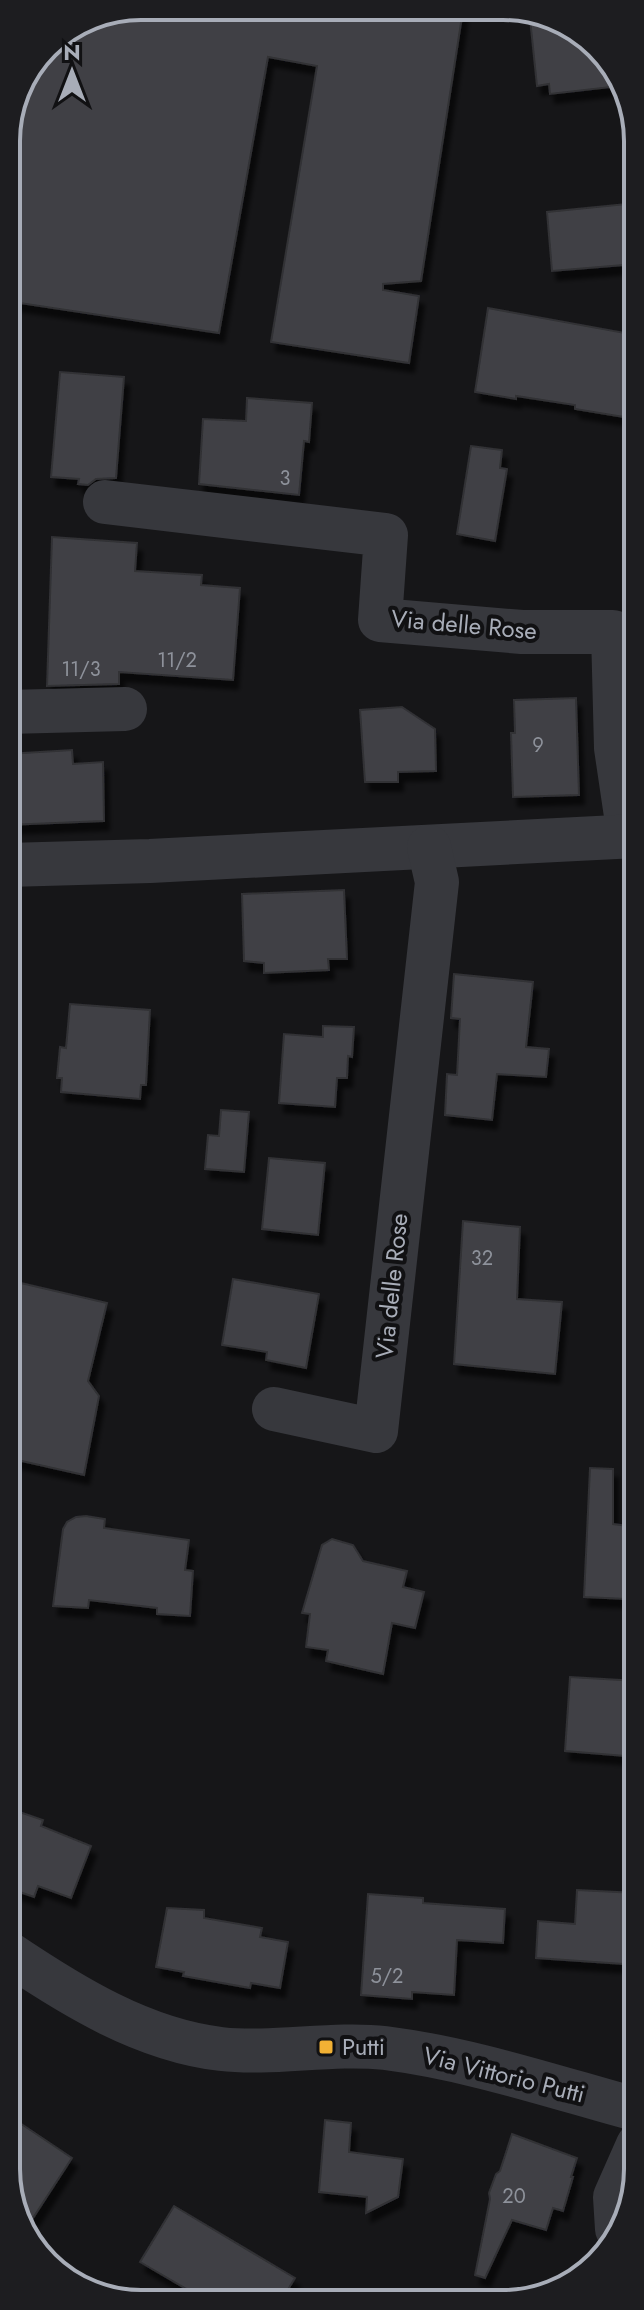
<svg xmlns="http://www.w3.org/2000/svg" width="644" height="2310" font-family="Jost,sans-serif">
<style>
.building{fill:#404145;stroke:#303034;stroke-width:2;filter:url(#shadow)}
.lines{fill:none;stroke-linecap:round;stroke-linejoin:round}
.minor{stroke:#37383d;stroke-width:44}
.poi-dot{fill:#f2b134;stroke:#111113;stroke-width:3}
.labels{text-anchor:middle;stroke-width:8;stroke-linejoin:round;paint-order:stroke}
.number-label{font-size:20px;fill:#8e929b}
.street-label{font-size:24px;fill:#a8adb8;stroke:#111113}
.poi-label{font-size:24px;fill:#a8adb8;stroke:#111113;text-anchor:start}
.rim{fill:none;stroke:#a8adb8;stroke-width:4}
</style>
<defs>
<filter id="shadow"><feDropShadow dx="5" dy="9" stdDeviation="2" flood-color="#0009"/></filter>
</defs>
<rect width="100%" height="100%" fill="#161618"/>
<!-- building -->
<g class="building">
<path d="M 529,9 L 599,46 L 620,86 L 550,94 L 549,84 L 537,86 Z"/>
<path d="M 463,10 L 421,281 L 383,284 L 383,290 L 419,296 L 409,363 L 271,342 L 317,66 L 268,57 L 219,333 L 6,301 L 7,131 L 46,45 L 90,16 Z"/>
<path d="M 636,203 L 636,264 L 552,271 L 547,212 Z"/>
<path d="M 488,308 L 636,335 L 636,419 L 575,409 L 575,405 L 516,396 L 516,399 L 475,392 Z"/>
<path d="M 60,372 L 124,377 L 116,478 L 96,479 L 88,485 L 78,484 L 79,479 L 51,477 Z"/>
<path d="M 247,398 L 312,403 L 309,442 L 304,441 L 299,495 L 199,484 L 203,419 L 246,421 Z"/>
<path d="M 471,446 L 502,450 L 500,468 L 507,469 L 495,541 L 457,534 Z"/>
<path d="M 52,537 L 137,543 L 135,571 L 202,575 L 201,585 L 240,588 L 233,680 L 119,672 L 119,684 L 47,686 Z"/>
<path d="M 576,698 L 579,795 L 513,797 L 511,733 L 515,733 L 514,700 Z"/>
<path d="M 402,707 L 435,729 L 436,771 L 398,772 L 398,782 L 365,782 L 360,710 Z"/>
<path d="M 72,750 L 73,764 L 103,762 L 104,821 L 7,825 L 7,754 Z"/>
<path d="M 344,890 L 347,959 L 328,959 L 329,970 L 264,973 L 264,963 L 244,961 L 242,894 Z"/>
<path d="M 454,974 L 533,982 L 526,1047 L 549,1049 L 546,1077 L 497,1074 L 492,1120 L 445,1115 L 447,1074 L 457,1075 L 460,1019 L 451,1018 Z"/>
<path d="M 70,1004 L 150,1010 L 146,1085 L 141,1085 L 140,1099 L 61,1092 L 62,1078 L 57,1078 L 60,1047 L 66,1048 Z"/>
<path d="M 323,1026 L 354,1027 L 352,1057 L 348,1056 L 347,1078 L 337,1078 L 335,1107 L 279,1103 L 284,1034 L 323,1037 Z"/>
<path d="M 221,1110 L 249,1112 L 244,1172 L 205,1169 L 208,1135 L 219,1136 Z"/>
<path d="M 269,1158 L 325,1163 L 318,1235 L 262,1229 Z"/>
<path d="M 463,1221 L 520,1227 L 517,1299 L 562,1302 L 555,1374 L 454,1364 Z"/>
<path d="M 233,1279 L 319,1294 L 306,1368 L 266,1360 L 267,1352 L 222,1345 Z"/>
<path d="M 8,1280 L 107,1303 L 88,1381 L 99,1396 L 84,1475 L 8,1458 Z"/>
<path d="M 590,1468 L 613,1469 L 613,1524 L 637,1527 L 637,1574 L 629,1581 L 626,1599 L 584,1597 Z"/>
<path d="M 86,1516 L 105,1519 L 104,1528 L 189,1540 L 185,1570 L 193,1571 L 190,1616 L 157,1614 L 157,1608 L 89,1600 L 88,1608 L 53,1606 L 63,1529 L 67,1522 L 76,1517 Z"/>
<path d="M 332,1539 L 353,1545 L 363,1561 L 407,1571 L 403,1587 L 424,1592 L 415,1628 L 392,1623 L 383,1674 L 326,1661 L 328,1650 L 306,1647 L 310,1614 L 302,1613 L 322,1545 Z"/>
<path d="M 570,1677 L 637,1681 L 637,1757 L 565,1751 Z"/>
<path d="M 8,1808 L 43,1820 L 41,1826 L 91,1846 L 71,1898 L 38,1886 L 34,1897 L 8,1888 Z"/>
<path d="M 577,1890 L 637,1893 L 638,1965 L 536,1958 L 538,1921 L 575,1924 Z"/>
<path d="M 368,1894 L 423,1898 L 423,1903 L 505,1909 L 503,1943 L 457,1940 L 454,1995 L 412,1992 L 412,1999 L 361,1995 Z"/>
<path d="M 167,1908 L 204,1910 L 204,1918 L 262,1928 L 260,1937 L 288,1942 L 280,1988 L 251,1983 L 250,1988 L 183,1976 L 184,1972 L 156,1967 Z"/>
<path d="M 8,2115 L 72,2158 L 33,2218 L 13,2204 L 8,2195 Z"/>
<path d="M 325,2120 L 351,2123 L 349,2152 L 403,2159 L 398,2197 L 366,2213 L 367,2197 L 319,2192 Z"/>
<path d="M 512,2134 L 577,2158 L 571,2177 L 573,2177 L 563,2211 L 553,2208 L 546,2230 L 512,2220 L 485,2278 L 475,2275 L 490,2199 L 489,2193 L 496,2174 L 500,2171 Z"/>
<path d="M 174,2206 L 295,2278 L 281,2301 L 207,2301 L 140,2262 Z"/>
</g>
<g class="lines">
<!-- minor -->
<g class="minor">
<path d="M 105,502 L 386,535 L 380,620 L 522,632 L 613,632 L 616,748 L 629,836"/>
<path d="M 7,712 L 125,709"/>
<path d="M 7,865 L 150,861 L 636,836"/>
<path d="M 274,1409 L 376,1431 L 437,882 L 429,847"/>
<path d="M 8,1953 C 72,1996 143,2040 221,2049 C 273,2055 332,2042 385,2048 C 471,2059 554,2087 638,2110"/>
<path d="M 617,2229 L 615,2197 L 638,2145"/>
</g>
</g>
<!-- markers -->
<rect class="poi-dot" x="318" y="2039" width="16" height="16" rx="4"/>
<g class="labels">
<!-- number labels -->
<g class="number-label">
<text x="285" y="485">3</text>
<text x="177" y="667">11/2</text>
<text x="81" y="676">11/3</text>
<text x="538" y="752">9</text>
<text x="482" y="1265">32</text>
<text x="387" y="1983">5/2</text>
<text x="514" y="2203">20</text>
</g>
<!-- street labels -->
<g class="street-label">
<text transform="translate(464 625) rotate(5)" y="8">Via delle Rose</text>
<text transform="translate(392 1286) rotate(-84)" y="8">Via delle Rose</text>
<text transform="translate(504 2075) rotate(14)" y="8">Via Vittorio Putti</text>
</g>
<!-- poi labels -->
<g class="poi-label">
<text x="342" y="2055">Putti</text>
</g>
</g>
<!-- crop -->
<path d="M0 0H644V2310H0ZM141 20H503A121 121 0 0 1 624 141V2169A121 121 0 0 1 503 2290H141A121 121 0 0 1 20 2169V141A121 121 0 0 1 141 20Z" fill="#1d1d20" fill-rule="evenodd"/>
<path class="rim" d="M141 20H503A121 121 0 0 1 624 141V2169A121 121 0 0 1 503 2290H141A121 121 0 0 1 20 2169V141A121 121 0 0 1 141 20Z"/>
<!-- north arrow -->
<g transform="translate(72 72)" stroke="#111113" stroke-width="6" paint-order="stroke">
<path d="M0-6L14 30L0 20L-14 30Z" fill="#a8adb8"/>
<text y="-12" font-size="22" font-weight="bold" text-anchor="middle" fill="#a8adb8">N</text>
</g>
</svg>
